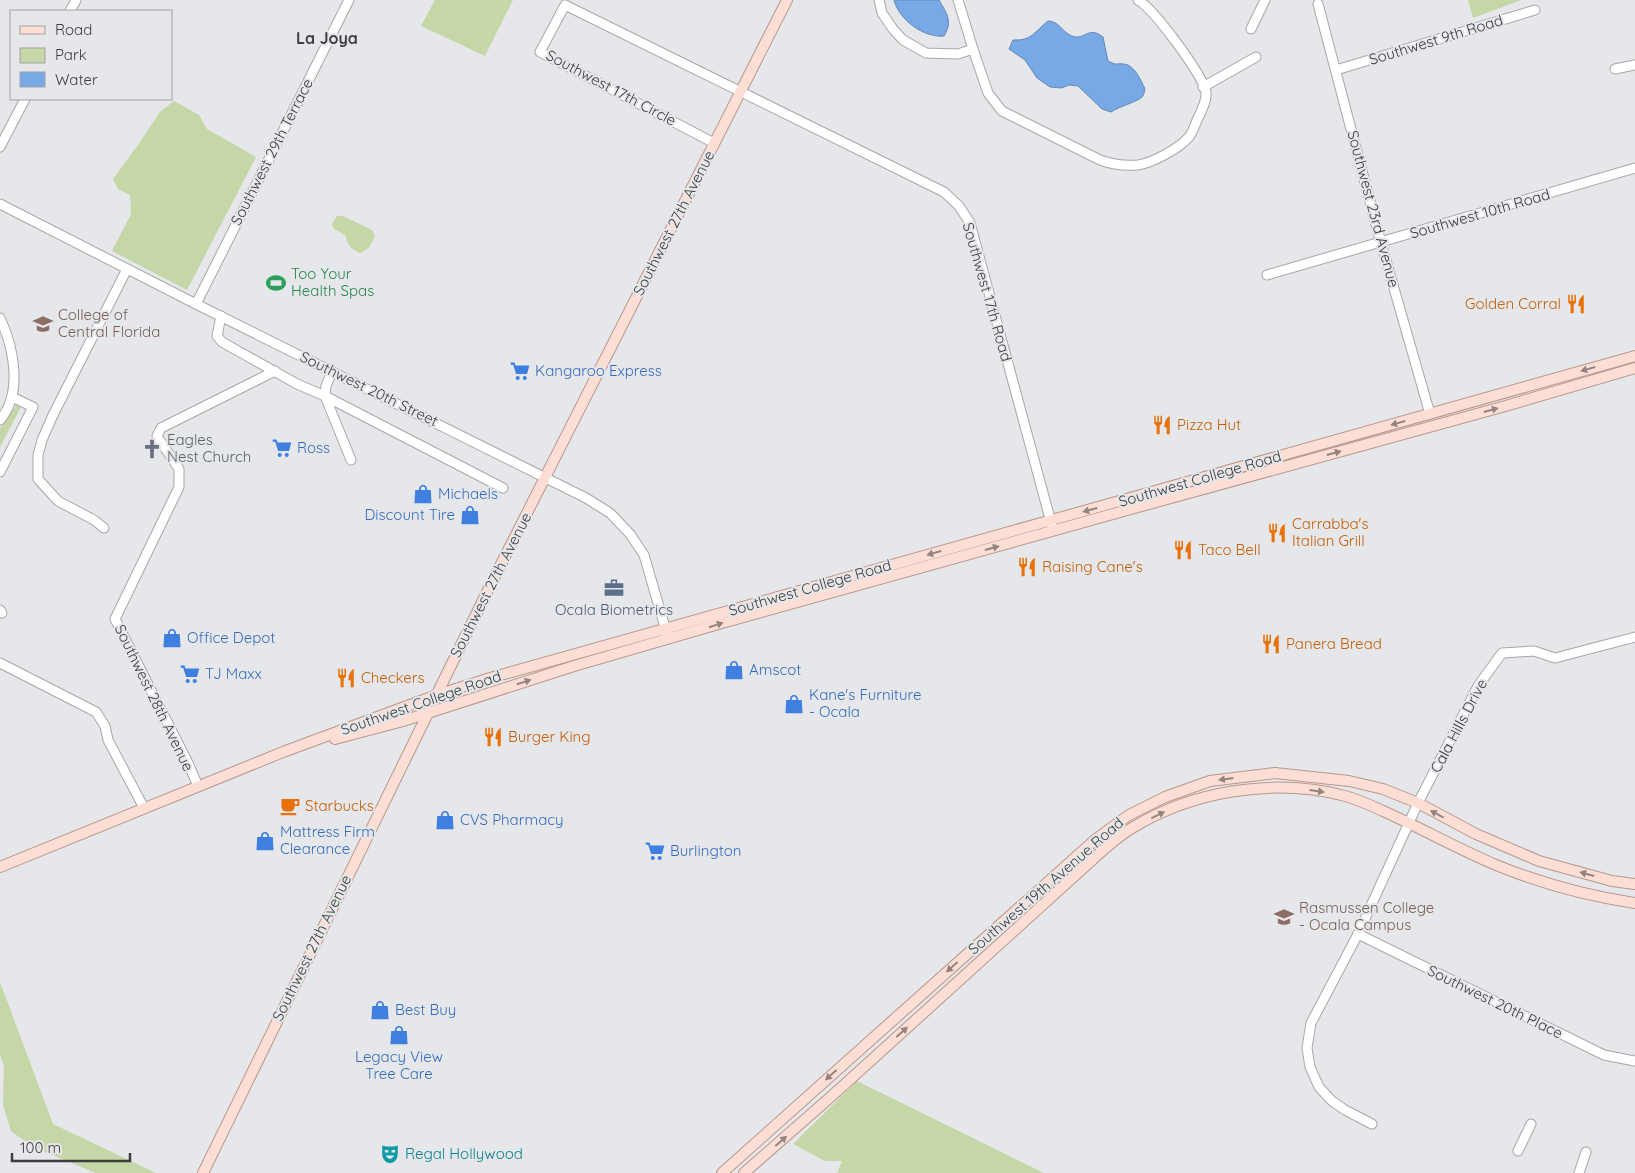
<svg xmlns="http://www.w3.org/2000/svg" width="1635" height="1173" font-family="Quicksand,sans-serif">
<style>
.green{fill:#c5d6a7}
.water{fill:#77a9e7;stroke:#6588b4}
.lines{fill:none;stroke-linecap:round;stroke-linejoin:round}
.minor-casing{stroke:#a7a7aa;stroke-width:11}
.major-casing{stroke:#b8978d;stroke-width:12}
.minor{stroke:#fff;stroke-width:9}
.major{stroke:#fdded4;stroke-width:10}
.oneway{fill:#928581}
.labels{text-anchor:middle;stroke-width:4;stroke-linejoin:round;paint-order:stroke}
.street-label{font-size:15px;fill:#3b3c3d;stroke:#e6e7ea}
.leisure-label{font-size:15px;fill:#27864d;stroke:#e6e7ea;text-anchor:start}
.food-label{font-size:15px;fill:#c56008;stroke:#e6e7ea;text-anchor:start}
.education-label{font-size:15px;fill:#785e54;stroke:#e6e7ea;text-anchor:start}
.shop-label{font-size:15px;fill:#366cbe;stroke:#e6e7ea;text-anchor:start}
.worship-label{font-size:15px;fill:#5b616d;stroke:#e6e7ea;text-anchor:start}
.service-label{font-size:15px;fill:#4e5e75;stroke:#e6e7ea}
.culture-label{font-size:15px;fill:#0d838f;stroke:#e6e7ea;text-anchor:start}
.neighbourhood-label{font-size:16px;font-weight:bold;fill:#414144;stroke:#e6e7ea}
</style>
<rect width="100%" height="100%" fill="#e6e7ea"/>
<!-- green -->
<g class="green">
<path d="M 435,0 L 513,0 L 485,56 L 421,26 Z"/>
<path d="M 1468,0 L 1521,0 L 1473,18 Z"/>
<path d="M 174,101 L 199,115 L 207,129 L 256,157 L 187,290 L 112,251 L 131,214 L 130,195 L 118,189 L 113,179 L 138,145 L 160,112 Z"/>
<path d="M 337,216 L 343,216 L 372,230 L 375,236 L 369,248 L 360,253 C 352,250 347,245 346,236 L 333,228 L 332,224 Z"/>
<path d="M 17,404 L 21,407 L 0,447 L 0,428 Z"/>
<path d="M 0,982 L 53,1124 L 156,1173 L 96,1173 L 33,1147 L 11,1131 L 3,1105 L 4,1066 L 0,1055 Z"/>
<path d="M 857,1081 L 1044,1173 L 837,1173 L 842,1161 L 825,1161 L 793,1144 Z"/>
</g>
<!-- water -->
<g class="water">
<path d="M 894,0 L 939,0 C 947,14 953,21 944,36 C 924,38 899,20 894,0 Z"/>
<path d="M 1048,21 C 1059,21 1062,32 1072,36 C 1085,41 1088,25 1103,37 L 1108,61 C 1118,66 1115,63 1124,64 C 1135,65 1141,81 1145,89 C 1145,90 1143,97 1142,97 C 1139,101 1118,107 1111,112 L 1102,109 L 1078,86 L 1069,85 L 1061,88 L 1050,87 L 1037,78 L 1025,60 L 1009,49 L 1013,40 C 1032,41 1034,32 1048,21 Z"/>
</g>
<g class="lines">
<defs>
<g id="minor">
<path d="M 879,0 L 882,13 L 893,29 L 903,40 L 926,53 L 958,54 L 973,49 L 988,93 L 1002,111 L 1100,160 C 1111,164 1125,166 1138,165 C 1152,163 1178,149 1188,138 C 1193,133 1195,124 1198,118 C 1202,110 1207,100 1206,92 C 1202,74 1154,9 1138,0"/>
<path d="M 958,0 L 973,49"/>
<path d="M 1318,4 L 1381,243 L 1430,414"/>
<path d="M 70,11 L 76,0"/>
<path d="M 1251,29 L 1265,0"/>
<path d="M 1615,69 L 1635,65"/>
<path d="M 1336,70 L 1535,10"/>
<path d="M 1203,87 L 1256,57"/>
<path d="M 714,143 L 540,52 L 565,5 L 944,192 L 959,206 L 970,223 L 1052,526"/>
<path d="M 0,147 L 25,99"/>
<path d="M 0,204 L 196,304 L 586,498 L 610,513 L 630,534 L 644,555 L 667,634"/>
<path d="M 1267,275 L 1635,168"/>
<path d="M 196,304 L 349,0"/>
<path d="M 221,316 L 217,336 L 222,342 L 297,384 L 325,396 L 503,488"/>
<path d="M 0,318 C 14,348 23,393 0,420"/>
<path d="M 332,371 L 326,386 L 325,396 L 351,460"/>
<path d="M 0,472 L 33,407 L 12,397"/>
<path d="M 104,528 L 94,520 L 58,501 L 38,479 L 38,455 L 42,440 L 53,415 L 127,269"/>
<path d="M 0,610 L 2,613"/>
<path d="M 0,663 L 96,712 L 105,726 L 108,740 L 144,808"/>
<path d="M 198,786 L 188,763 L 115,619 L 179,487 L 179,469 L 157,436 L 161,428 L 275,371"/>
<path d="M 1358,934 L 1604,1055 L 1635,1061"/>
<path d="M 1372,1124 L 1345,1110 L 1332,1101 L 1319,1087 L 1310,1067 L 1307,1048 L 1311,1023 L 1358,934 L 1418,803 L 1478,686 L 1502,653 L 1534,651 L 1555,658 L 1635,637"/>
<path d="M 1518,1151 L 1531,1124"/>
<path d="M 1579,1173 L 1586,1152"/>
</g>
<g id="major">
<path d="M 435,698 L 492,582 L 787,0"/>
<path d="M 335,739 L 403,721 L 574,666 L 722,623 L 1138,507 L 1502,407 L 1635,368"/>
<path d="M 0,867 L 283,752 L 437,695 L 490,678 L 1635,356"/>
<path d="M 203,1173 L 429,711"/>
<path d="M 722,1173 L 1096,839 L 1129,815 L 1165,797 L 1210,781 L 1275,773 L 1349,781 L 1383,789 L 1418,803 L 1476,834 L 1539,861 L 1612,881 L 1635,884"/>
<path d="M 744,1173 L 834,1094 L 1091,861 C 1104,849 1117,837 1132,828 C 1192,791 1273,778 1341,795 C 1355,798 1370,805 1383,811 C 1421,828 1458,849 1496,865 C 1540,883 1588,896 1635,903"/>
</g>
</defs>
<!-- minor casing -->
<use href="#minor" class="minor-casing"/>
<!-- major casing -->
<use href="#major" class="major-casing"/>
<!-- minor -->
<use href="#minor" class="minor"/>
<!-- major -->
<use href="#major" class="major"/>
</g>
<!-- one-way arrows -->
<defs><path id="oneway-solid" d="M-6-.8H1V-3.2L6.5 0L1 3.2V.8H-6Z" transform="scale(1.25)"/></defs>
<g class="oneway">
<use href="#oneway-solid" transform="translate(1588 369) rotate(164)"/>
<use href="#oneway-solid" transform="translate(1491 410) rotate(-15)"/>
<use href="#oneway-solid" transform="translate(1398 423) rotate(164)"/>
<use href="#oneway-solid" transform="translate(1334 453) rotate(-15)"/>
<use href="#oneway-solid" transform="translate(1090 510) rotate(165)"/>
<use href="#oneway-solid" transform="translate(992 548) rotate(-15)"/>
<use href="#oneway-solid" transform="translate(934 553) rotate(164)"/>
<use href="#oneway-solid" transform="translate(716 625) rotate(-18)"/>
<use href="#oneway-solid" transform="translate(524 682) rotate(-18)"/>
<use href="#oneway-solid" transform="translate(1226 779) rotate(173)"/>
<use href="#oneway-solid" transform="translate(1317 791) rotate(8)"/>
<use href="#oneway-solid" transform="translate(1437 814) rotate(-152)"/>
<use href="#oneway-solid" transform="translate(1158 815) rotate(-26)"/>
<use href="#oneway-solid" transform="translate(1587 874) rotate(-165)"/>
<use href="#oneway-solid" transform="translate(952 967) rotate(138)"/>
<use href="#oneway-solid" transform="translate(902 1032) rotate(-42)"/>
<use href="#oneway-solid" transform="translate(831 1075) rotate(138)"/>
<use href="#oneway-solid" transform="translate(781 1141) rotate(-41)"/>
</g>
<!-- icons -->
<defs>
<symbol id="stadium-bare" viewBox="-9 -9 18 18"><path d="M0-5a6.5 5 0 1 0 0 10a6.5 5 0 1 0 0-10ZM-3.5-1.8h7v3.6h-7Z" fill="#2e9e5b" stroke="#e6e7ea" stroke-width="2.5" paint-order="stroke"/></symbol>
<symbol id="restaurant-bare" viewBox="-9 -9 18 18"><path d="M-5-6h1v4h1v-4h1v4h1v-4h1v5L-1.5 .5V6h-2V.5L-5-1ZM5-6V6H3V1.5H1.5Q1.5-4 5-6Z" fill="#e8710a" stroke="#e6e7ea" stroke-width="2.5" paint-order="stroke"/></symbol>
<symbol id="university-bare" viewBox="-9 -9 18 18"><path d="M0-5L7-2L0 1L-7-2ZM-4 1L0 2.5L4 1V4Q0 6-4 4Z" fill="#8d6e63" stroke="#e6e7ea" stroke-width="2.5" paint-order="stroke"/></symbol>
<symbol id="supermarket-bare" viewBox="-9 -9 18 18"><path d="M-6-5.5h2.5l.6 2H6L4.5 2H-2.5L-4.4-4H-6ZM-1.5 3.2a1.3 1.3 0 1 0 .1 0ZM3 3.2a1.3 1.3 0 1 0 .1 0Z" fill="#3f7fe0" stroke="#e6e7ea" stroke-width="2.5" paint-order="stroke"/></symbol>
<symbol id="church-bare" viewBox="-9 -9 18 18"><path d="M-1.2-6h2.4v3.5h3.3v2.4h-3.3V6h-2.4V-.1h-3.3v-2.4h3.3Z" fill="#6b7280" stroke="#e6e7ea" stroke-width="2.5" paint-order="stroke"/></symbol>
<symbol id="shop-bare" viewBox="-9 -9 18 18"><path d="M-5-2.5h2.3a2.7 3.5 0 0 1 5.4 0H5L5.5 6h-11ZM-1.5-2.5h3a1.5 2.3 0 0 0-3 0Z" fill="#3f7fe0" stroke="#e6e7ea" stroke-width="2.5" paint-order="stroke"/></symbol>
<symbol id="office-bare" viewBox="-9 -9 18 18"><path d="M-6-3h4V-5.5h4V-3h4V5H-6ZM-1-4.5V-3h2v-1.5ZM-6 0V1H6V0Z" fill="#5c6f8a" stroke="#e6e7ea" stroke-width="2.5" paint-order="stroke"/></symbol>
<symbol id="cafe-bare" viewBox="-9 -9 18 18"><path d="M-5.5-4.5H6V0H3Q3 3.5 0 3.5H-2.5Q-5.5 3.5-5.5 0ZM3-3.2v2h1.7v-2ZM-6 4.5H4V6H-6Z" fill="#e8710a" stroke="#e6e7ea" stroke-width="2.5" paint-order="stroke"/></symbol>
<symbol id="school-bare" viewBox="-9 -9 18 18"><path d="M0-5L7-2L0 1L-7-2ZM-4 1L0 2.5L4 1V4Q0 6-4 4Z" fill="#8d6e63" stroke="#e6e7ea" stroke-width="2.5" paint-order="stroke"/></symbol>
<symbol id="theatre-bare" viewBox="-9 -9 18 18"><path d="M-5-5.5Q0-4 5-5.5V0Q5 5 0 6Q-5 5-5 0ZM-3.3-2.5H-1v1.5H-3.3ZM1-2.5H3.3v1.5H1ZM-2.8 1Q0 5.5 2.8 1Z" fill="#0f9aa8" stroke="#e6e7ea" stroke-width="2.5" paint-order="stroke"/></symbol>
</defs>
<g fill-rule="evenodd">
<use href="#stadium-bare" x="262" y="269" width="28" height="28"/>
<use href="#restaurant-bare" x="1562" y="290" width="28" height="28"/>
<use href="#university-bare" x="29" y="310" width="28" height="28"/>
<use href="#supermarket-bare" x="506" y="357" width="28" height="28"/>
<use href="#restaurant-bare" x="1148" y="411" width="28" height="28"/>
<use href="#supermarket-bare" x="268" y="434" width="28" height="28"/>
<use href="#church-bare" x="138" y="435" width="28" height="28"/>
<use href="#shop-bare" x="409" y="480" width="28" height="28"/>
<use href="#shop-bare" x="456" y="501" width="28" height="28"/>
<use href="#restaurant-bare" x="1263" y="519" width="28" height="28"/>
<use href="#restaurant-bare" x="1169" y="536" width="28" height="28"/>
<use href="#restaurant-bare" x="1013" y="553" width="28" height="28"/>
<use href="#office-bare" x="600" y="574" width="28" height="28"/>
<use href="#shop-bare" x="158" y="624" width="28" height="28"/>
<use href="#restaurant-bare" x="1257" y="630" width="28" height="28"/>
<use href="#shop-bare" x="720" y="656" width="28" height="28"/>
<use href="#supermarket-bare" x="176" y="660" width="28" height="28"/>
<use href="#restaurant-bare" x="332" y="664" width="28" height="28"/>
<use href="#shop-bare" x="780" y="690" width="28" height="28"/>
<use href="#restaurant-bare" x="479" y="723" width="28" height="28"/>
<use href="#cafe-bare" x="276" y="792" width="28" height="28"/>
<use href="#shop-bare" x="431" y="806" width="28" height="28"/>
<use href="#shop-bare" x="251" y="827" width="28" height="28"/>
<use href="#supermarket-bare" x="641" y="837" width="28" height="28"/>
<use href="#school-bare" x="1270" y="903" width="28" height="28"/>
<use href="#shop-bare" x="366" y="996" width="28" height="28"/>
<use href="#shop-bare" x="385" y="1021" width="28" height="28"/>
<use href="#theatre-bare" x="376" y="1140" width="28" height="28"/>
</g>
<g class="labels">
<!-- street labels -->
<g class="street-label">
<text transform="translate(1436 40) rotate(-17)" y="5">Southwest 9th Road</text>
<text transform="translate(611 88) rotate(28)" y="5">Southwest 17th Circle</text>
<text transform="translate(272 152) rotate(-63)" y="5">Southwest 29th Terrace</text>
<text transform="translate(1373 209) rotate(75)" y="5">Southwest 23rd Avenue</text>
<text transform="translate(1480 214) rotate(-16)" y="5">Southwest 10th Road</text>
<text transform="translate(674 223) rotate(-63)" y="5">Southwest 27th Avenue</text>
<text transform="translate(987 292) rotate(74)" y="5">Southwest 17th Road</text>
<text transform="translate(369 389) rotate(26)" y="5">Southwest 20th Street</text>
<text transform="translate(1200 479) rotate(-16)" y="5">Southwest College Road</text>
<text transform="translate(491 585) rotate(-63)" y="5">Southwest 27th Avenue</text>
<text transform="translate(810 588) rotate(-16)" y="5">Southwest College Road</text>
<text transform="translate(154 698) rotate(64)" y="5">Southwest 28th Avenue</text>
<text transform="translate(421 703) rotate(-19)" y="5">Southwest College Road</text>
<text transform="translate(1459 726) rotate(-62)" y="5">Cala Hills Drive</text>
<text transform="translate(1046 886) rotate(-41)" y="5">Southwest 19th Avenue Road</text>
<text transform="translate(312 948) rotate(-64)" y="5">Southwest 27th Avenue</text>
<text transform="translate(1495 1002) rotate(26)" y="5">Southwest 20th Place</text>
</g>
<!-- leisure labels -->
<g class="leisure-label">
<text x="291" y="279">Too Your<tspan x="291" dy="17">Health Spas</tspan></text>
</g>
<!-- food labels -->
<g class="food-label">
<text x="1561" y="309" text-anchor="end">Golden Corral</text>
<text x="1177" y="430">Pizza Hut</text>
<text x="1292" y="529">Carrabba's<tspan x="1292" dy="17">Italian Grill</tspan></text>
<text x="1198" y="555">Taco Bell</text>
<text x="1042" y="572">Raising Cane's</text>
<text x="1286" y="649">Panera Bread</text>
<text x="361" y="683">Checkers</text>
<text x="508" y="742">Burger King</text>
<text x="305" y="811">Starbucks</text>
</g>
<!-- education labels -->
<g class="education-label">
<text x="58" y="320">College of<tspan x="58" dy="17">Central Florida</tspan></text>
<text x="1299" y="913">Rasmussen College<tspan x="1299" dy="17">- Ocala Campus</tspan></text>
</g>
<!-- shop labels -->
<g class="shop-label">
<text x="535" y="376">Kangaroo Express</text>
<text x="297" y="453">Ross</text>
<text x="438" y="499">Michaels</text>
<text x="455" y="520" text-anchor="end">Discount Tire</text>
<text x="187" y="643">Office Depot</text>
<text x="749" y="675">Amscot</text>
<text x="205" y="679">TJ Maxx</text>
<text x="809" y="700">Kane's Furniture<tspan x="809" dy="17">- Ocala</tspan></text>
<text x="460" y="825">CVS Pharmacy</text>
<text x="280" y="837">Mattress Firm<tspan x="280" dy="17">Clearance</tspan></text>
<text x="670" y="856">Burlington</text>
<text x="395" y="1015">Best Buy</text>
<text x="399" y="1062" text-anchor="middle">Legacy View<tspan x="399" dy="17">Tree Care</tspan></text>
</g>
<!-- worship labels -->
<g class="worship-label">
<text x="167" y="445">Eagles<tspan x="167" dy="17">Nest Church</tspan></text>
</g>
<!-- service labels -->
<g class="service-label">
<text x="614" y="615">Ocala Biometrics</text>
</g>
<!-- culture labels -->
<g class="culture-label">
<text x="405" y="1159">Regal Hollywood</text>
</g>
<!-- neighbourhood labels -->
<g class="neighbourhood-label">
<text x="327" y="44">La Joya</text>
</g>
</g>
<!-- legend -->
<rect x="10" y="10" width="162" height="90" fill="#e6e7ea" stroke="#a2a3a5"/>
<rect x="20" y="26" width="25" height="8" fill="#fdded4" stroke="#a2a3a5"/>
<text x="55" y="35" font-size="15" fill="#3b3c3d">Road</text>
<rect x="20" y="48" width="25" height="15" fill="#c5d6a7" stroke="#a2a3a5"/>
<text x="55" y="60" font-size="15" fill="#3b3c3d">Park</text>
<rect x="20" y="72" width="25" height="15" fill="#77a9e7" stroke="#a2a3a5"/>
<text x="55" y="85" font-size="15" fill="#3b3c3d">Water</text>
<!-- scale -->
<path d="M12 1153v8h118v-8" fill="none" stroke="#3b3c3d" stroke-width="2.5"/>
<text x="20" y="1153" font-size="15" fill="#3b3c3d" stroke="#e6e7ea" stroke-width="4" paint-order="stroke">100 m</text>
</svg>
